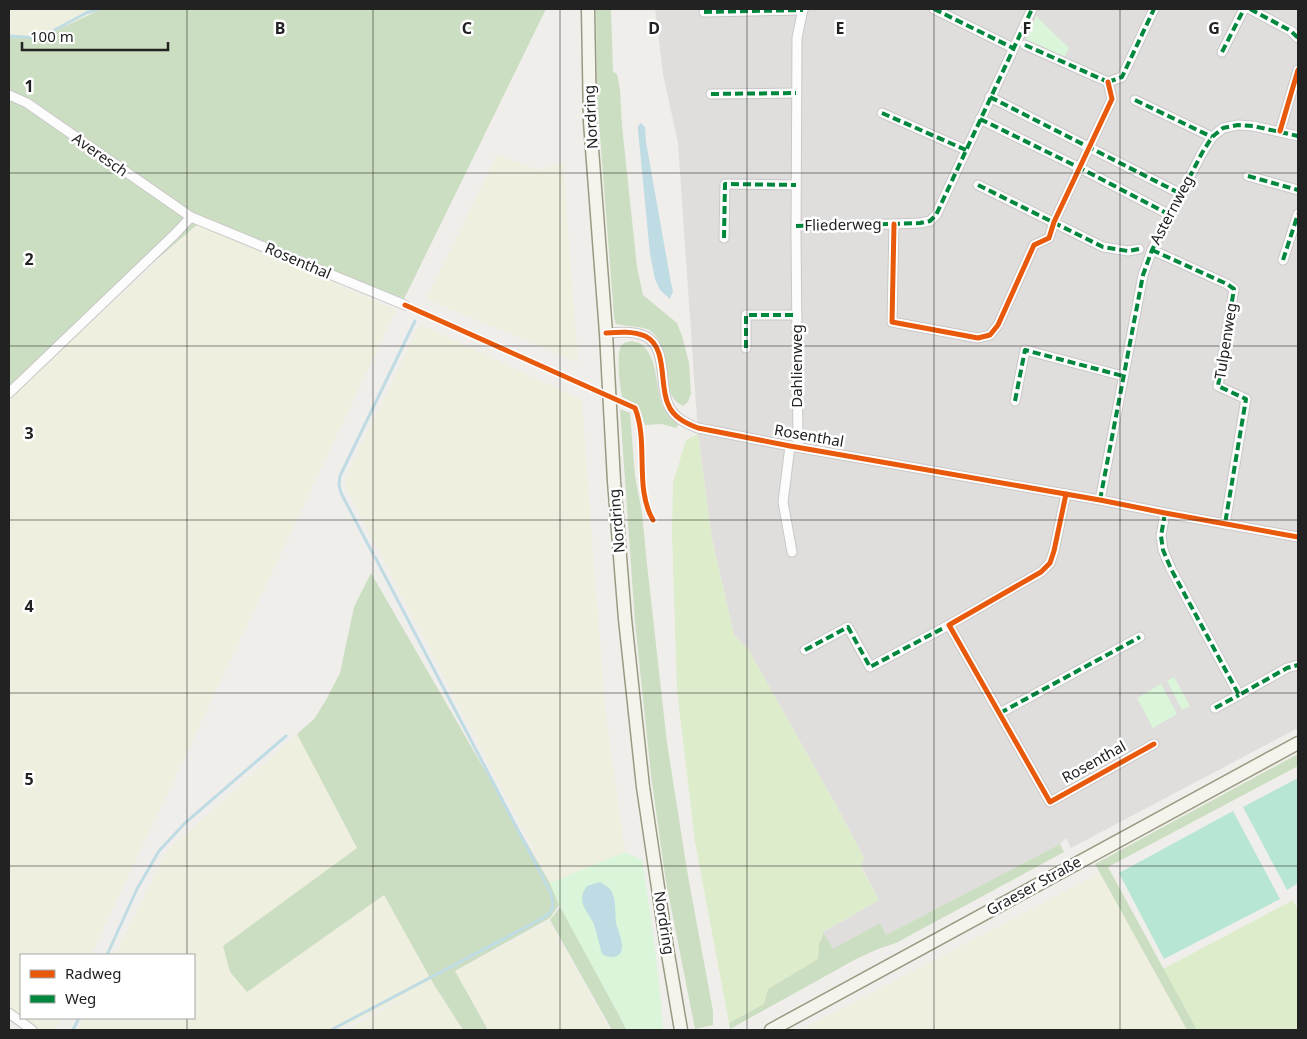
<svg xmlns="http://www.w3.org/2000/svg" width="1307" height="1039" font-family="'Noto Sans',sans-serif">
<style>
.residential{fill:#dfdedc}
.farmland{fill:#efefdf}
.grass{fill:#ddeccb}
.forest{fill:#cbdec1}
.park{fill:#daf5da}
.pitch{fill:#b7e6d2}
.parking{fill:#e0dfde}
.water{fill:#bfdbe3}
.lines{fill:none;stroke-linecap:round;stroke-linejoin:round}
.stream{stroke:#bfdbe3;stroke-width:3}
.minor-casing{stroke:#c9c8c7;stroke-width:11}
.secondary-casing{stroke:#999a82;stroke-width:15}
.minor{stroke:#fdfcfc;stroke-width:9}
.secondary{stroke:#f4f4ed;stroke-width:12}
.quiet{stroke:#00873e;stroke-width:4;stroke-dasharray:8 4;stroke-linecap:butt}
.cycleway-casing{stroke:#fff;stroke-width:8}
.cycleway{stroke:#e8590c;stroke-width:5}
.grid{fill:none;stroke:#222;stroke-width:1;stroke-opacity:0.55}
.labels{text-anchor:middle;stroke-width:5;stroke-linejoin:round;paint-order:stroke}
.street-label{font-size:15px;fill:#222;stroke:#fff}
.grid-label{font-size:16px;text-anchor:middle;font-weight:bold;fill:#222;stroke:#fff;stroke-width:5;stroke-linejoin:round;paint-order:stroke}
</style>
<rect width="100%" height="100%" fill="#f0eeeb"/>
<!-- residential -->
<path class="residential" d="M 655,9 L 1298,9 L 1298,728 L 1071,848 L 1066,838 L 1060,844 L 886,935 L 880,924 L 833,950 L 823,932 L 879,900 L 861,866 L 864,858 L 837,807 L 748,649 L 734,635 L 712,539 L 698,434 L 678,143 L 663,74 Z"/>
<!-- farmland -->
<g class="farmland">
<path d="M 9,9 L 102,9 L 40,38 L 9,36 Z"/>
<path d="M 497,155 L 539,170 L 563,162 L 578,362 L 426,299 Z"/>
<path d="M 199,223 L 396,310 L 91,955 L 21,955 L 21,1017 L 9,1007 L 9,398 Z"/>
<path d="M 420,324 L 582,400 L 594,567 L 606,715 L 625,852 L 551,883 L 347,490 L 345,479 Z"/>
<path d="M 297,734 L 357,848 L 224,946 L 247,992 L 384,895 L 433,983 L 462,1030 L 347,1030 L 418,991 L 337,1030 L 78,1030 L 84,1018 L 194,1018 L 194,955 L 115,955 L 166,852 Z"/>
<path d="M 1100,873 L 1187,1030 L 801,1030 Z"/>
<path d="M 549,921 L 610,1030 L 489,1030 L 455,972 Z"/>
<path d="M 23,1018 L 61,1018 L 55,1030 L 40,1030 Z"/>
</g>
<!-- grass -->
<g class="grass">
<path d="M 698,434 L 712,539 L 734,635 L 748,649 L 837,807 L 864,858 L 861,867 L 879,900 L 823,932 L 822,938 L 819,943 L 818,959 L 768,989 L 764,1004 L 729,1023 L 695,842 L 677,690 L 672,533 L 673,483 L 686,440 Z"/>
<path d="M 1293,900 L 1298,910 L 1298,1030 L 1197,1030 L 1163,969 Z"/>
</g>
<!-- forest -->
<g class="forest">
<path d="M 102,9 L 546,9 L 403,301 L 199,223 L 9,387 L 9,36 L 40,38 Z"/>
<path d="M 596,9 L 611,9 L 613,72 L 617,74 L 620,89 L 622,126 L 637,267 L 643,295 L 677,323 L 682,336 L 689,363 L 691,393 L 688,402 L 683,406 C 680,404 676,402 674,399 C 669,393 669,384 668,377 C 666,361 663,336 647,329 C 637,326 626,326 616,324 L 614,317 L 597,96 Z"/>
<path d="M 632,341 C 635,342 640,342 642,345 C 659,359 655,389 663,407 C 667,415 672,419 679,424 L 676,428 L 662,424 L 645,425 C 639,406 640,406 622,397 C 620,386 616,356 621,346 C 624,342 628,342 632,341 Z"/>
<path d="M 620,409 L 630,413 L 635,476 L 642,513 L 647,564 L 667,743 L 688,876 L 713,1011 L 713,1025 L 695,1029 L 666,882 L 651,775 L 635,622 Z"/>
<path d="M 371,573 L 550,883 L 559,905 L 550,918 L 455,971 L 488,1030 L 463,1030 L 433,983 L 384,895 L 247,992 L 230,972 L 223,946 L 357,848 L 297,734 L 314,719 L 326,700 L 340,673 L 354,607 Z"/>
<path d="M 1298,754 L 1298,766 L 1108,867 L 1197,1030 L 1187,1030 L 1095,864 Z"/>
<path d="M 1060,844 L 1064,852 L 896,943 L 878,949 L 858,958 L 730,1029 L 729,1023 L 764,1004 L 768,989 L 818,959 L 819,943 L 822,938 L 823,932 L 833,949 L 880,923 L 886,935 Z"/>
<path d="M 561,906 L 627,1030 L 612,1030 L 550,920 Z"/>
</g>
<!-- park -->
<g class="park">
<path d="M 1036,16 L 1069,48 L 1062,62 L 1025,45 Z"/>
<path d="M 1174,677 L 1190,706 L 1182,710 L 1167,681 Z"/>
<path d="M 1161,684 L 1177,714 L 1153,728 L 1137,698 Z"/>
<path d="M 625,852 L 642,860 C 651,916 659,972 663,1029 L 662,1030 L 627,1030 L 559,905 L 550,883 Z"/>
</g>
<!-- pitch -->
<g class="pitch">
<path d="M 1298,778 L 1298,883 L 1287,890 L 1243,807 Z"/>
<path d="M 1233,811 L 1280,899 L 1164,959 L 1119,873 Z"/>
</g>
<!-- parking -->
<g class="parking">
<path d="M 993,100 L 1081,145 L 1078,152 L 989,107 Z"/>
<path d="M 988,110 L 1076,155 L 1072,163 L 983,119 Z"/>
<path d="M 1090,148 L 1170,190 L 1166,198 L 1088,157 Z"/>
<path d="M 1085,159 L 1166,201 L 1161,209 L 1080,168 Z"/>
</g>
<!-- water -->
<g class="water">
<path d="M 641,123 L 645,127 L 646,142 L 671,283 L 673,291 L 670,299 L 660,290 L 655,279 L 650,254 L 638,130 L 638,126 Z"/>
<path d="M 600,882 C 605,885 609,887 612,892 C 616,901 615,913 616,923 C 618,932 628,950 617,956 C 611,958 607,957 602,954 C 599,944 597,932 593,922 C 586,909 576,901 587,886 Z"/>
</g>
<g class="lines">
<!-- stream -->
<g class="stream">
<path d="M 9,36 L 40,38 L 86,13 L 99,9"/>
<path d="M 373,554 L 341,493 L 339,485 L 340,476 L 415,321"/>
<path d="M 107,955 L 137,889 L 159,851 L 185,823 L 286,736"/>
<path d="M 73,1030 L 79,1018"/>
<path d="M 331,1030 L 543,918 C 555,910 554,907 551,893 L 375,557"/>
</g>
<defs>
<g id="minor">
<path d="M 934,9 L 1013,48"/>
<path d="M 1250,9 L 1291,31 L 1298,38"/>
<path d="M 704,12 L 803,10"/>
<path d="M 1025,45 L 1108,82"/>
<path d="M 1222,52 L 1244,9"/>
<path d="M 1108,82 L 1122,77 L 1154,9"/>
<path d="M 711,94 L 796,93"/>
<path d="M 9,95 L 27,103 L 191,217 L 405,305"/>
<path d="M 990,97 L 1181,194"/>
<path d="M 1135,100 L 1212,137"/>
<path d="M 882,113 L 966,150"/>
<path d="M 980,119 L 1080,168 L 1170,215"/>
<path d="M 1280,131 L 1298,70"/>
<path d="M 1248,176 L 1298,190"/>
<path d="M 978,185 L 1103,247 L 1128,251 L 1139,249"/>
<path d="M 894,224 L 892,322 L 978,338 L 990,335 L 998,325 L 1034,245 L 1049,238 L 1054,222 L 1112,99 L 1108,82"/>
<path d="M 796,226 L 894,224 L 920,223 L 930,221 L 936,215 L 1032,9"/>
<path d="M 724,238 L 725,184 L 796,185"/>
<path d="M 1152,250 L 1227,284 L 1234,289 L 1218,386 L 1246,399 L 1225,524"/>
<path d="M 1283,260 L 1298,214"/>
<path d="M 606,333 C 619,332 633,331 645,336 C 668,347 659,385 668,404 C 673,417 685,423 698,428 L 790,446 L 1100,500 L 1165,513 L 1298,537"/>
<path d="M 746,348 L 746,315 L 797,315"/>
<path d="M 9,393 L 174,235 L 191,217"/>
<path d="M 1015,401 L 1025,350 L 1123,376"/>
<path d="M 790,446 L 783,502 L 792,552"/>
<path d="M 798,447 L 796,235 L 797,38 L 803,9"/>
<path d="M 1066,494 L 1054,551 L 1050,563 L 1041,572 L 949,625 L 1050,802 L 1154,744"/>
<path d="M 1100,500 L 1143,275 L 1152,250 L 1202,153 L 1212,137 L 1223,128 L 1238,125 L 1253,126 L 1298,136"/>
<path d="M 1165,513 L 1161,536 L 1163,550 L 1171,569 L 1239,695 L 1287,668 L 1298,665"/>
<path d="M 805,650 L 848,627 L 870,667 L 949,625"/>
<path d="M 1215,708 L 1239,695"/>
<path d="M 1000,713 L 1140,637"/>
<path d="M 9,1013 L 32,1030"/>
</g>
<g id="secondary">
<path d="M 588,9 L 590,122 L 606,333 L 614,481 L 625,619 L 643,787 L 667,948 L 681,1030"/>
<path d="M 771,1030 L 1298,743"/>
</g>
</defs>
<!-- minor casing -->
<use href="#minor" class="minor-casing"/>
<!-- secondary casing -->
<use href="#secondary" class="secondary-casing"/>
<!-- minor -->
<use href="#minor" class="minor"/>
<!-- secondary -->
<use href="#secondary" class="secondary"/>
<!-- quiet -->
<g class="quiet">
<path d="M 934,9 L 1013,48"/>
<path d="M 1250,9 L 1291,31 L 1298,38"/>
<path d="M 704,12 L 803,10"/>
<path d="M 1025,45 L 1108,82"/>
<path d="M 1222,52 L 1244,9"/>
<path d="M 1108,82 L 1122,77 L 1154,9"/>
<path d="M 711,94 L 796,93"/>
<path d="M 990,97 L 1181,194"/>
<path d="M 1135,100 L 1212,137"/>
<path d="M 882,113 L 966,150"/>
<path d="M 980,119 L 1080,168 L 1170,215"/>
<path d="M 1248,176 L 1298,190"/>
<path d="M 978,185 L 1103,247 L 1128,251 L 1139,249"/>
<path d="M 796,226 L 894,224 L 920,223 L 930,221 L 936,215 L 1032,9"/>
<path d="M 724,238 L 725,184 L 796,185"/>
<path d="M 1152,250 L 1227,284 L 1234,289 L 1218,386 L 1246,399 L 1225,524"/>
<path d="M 1283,260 L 1298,214"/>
<path d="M 746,348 L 746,315 L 797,315"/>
<path d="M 1015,401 L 1025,350 L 1123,376"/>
<path d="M 1100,500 L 1143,275 L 1152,250 L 1202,153 L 1212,137 L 1223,128 L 1238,125 L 1253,126 L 1298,136"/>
<path d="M 1165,513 L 1161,536 L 1163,550 L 1171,569 L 1239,695 L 1287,668 L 1298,665"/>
<path d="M 805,650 L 848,627 L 870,667 L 949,625"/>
<path d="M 1215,708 L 1239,695"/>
<path d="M 1000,713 L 1140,637"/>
</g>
<defs>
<g id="cycleway">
<path d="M 1280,131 L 1298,70"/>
<path d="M 894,224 L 892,322 L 978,338 L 990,335 L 998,325 L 1034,245 L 1049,238 L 1054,222 L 1112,99 L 1108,82"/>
<path d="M 405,305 L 635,408 C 649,443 634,488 653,520"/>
<path d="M 606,333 C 619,332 633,331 645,336 C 668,347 659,385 668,404 C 673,417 685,423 698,428 L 790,446 L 1100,500 L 1165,513 L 1298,537"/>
<path d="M 1066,494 L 1054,551 L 1050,563 L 1041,572 L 949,625 L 1050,802 L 1154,744"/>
</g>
</defs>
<!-- cycleway casing -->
<use href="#cycleway" class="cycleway-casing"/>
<!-- cycleway -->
<use href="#cycleway" class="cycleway"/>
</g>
<!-- grid -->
<path class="grid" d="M 187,9 L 187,955M 373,9 L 373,1030M 560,9 L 560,1030M 747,9 L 747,1030M 934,9 L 934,1030M 1120,9 L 1120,1030M 9,173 L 1298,173M 9,346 L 1298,346M 9,520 L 1298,520M 9,693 L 1298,693M 9,866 L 1298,866M 187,1018 L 187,1030"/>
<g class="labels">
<!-- street labels -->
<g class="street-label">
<text transform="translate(591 117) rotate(-93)" y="5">Nordring</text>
<text transform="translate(100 155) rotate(35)" y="5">Averesch</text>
<text transform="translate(1172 210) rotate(-62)" y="5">Asternweg</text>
<text transform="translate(843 225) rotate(-1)" y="5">Fliederweg</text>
<text transform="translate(298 261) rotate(23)" y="5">Rosenthal</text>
<text transform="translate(1226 341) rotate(-81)" y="5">Tulpenweg</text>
<text transform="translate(797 366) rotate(-90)" y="5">Dahlienweg</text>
<text transform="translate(809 436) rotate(10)" y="5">Rosenthal</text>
<text transform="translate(617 521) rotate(-95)" y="5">Nordring</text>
<text transform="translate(1094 762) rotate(-29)" y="5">Rosenthal</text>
<text transform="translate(1034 886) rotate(-29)" y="5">Graeser Straße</text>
<text transform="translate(664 923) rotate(81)" y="5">Nordring</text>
</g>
</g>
<g class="grid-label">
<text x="280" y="34">B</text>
<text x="467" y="34">C</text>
<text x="654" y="34">D</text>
<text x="840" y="34">E</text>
<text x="1027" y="34">F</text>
<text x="1214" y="34">G</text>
<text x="29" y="92">1</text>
<text x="29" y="265">2</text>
<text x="29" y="439">3</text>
<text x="29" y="612">4</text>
<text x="29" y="785">5</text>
</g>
<!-- border -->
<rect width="1307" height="1039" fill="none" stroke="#222222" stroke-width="20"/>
<!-- legend -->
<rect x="20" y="954" width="175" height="65" fill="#ffffff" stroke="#a7a7a7"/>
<rect x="30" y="970" width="25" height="8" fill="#e8590c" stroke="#a7a7a7"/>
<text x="65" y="979" font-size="15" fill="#222222">Radweg</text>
<rect x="30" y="995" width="25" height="8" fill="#00873e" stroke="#a7a7a7"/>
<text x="65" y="1004" font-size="15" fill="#222222">Weg</text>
<!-- scale -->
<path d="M22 42v8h146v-8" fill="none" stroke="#222222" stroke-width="2.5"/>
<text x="30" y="42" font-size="15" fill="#222222" stroke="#ffffff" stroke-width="4" paint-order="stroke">100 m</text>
</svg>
